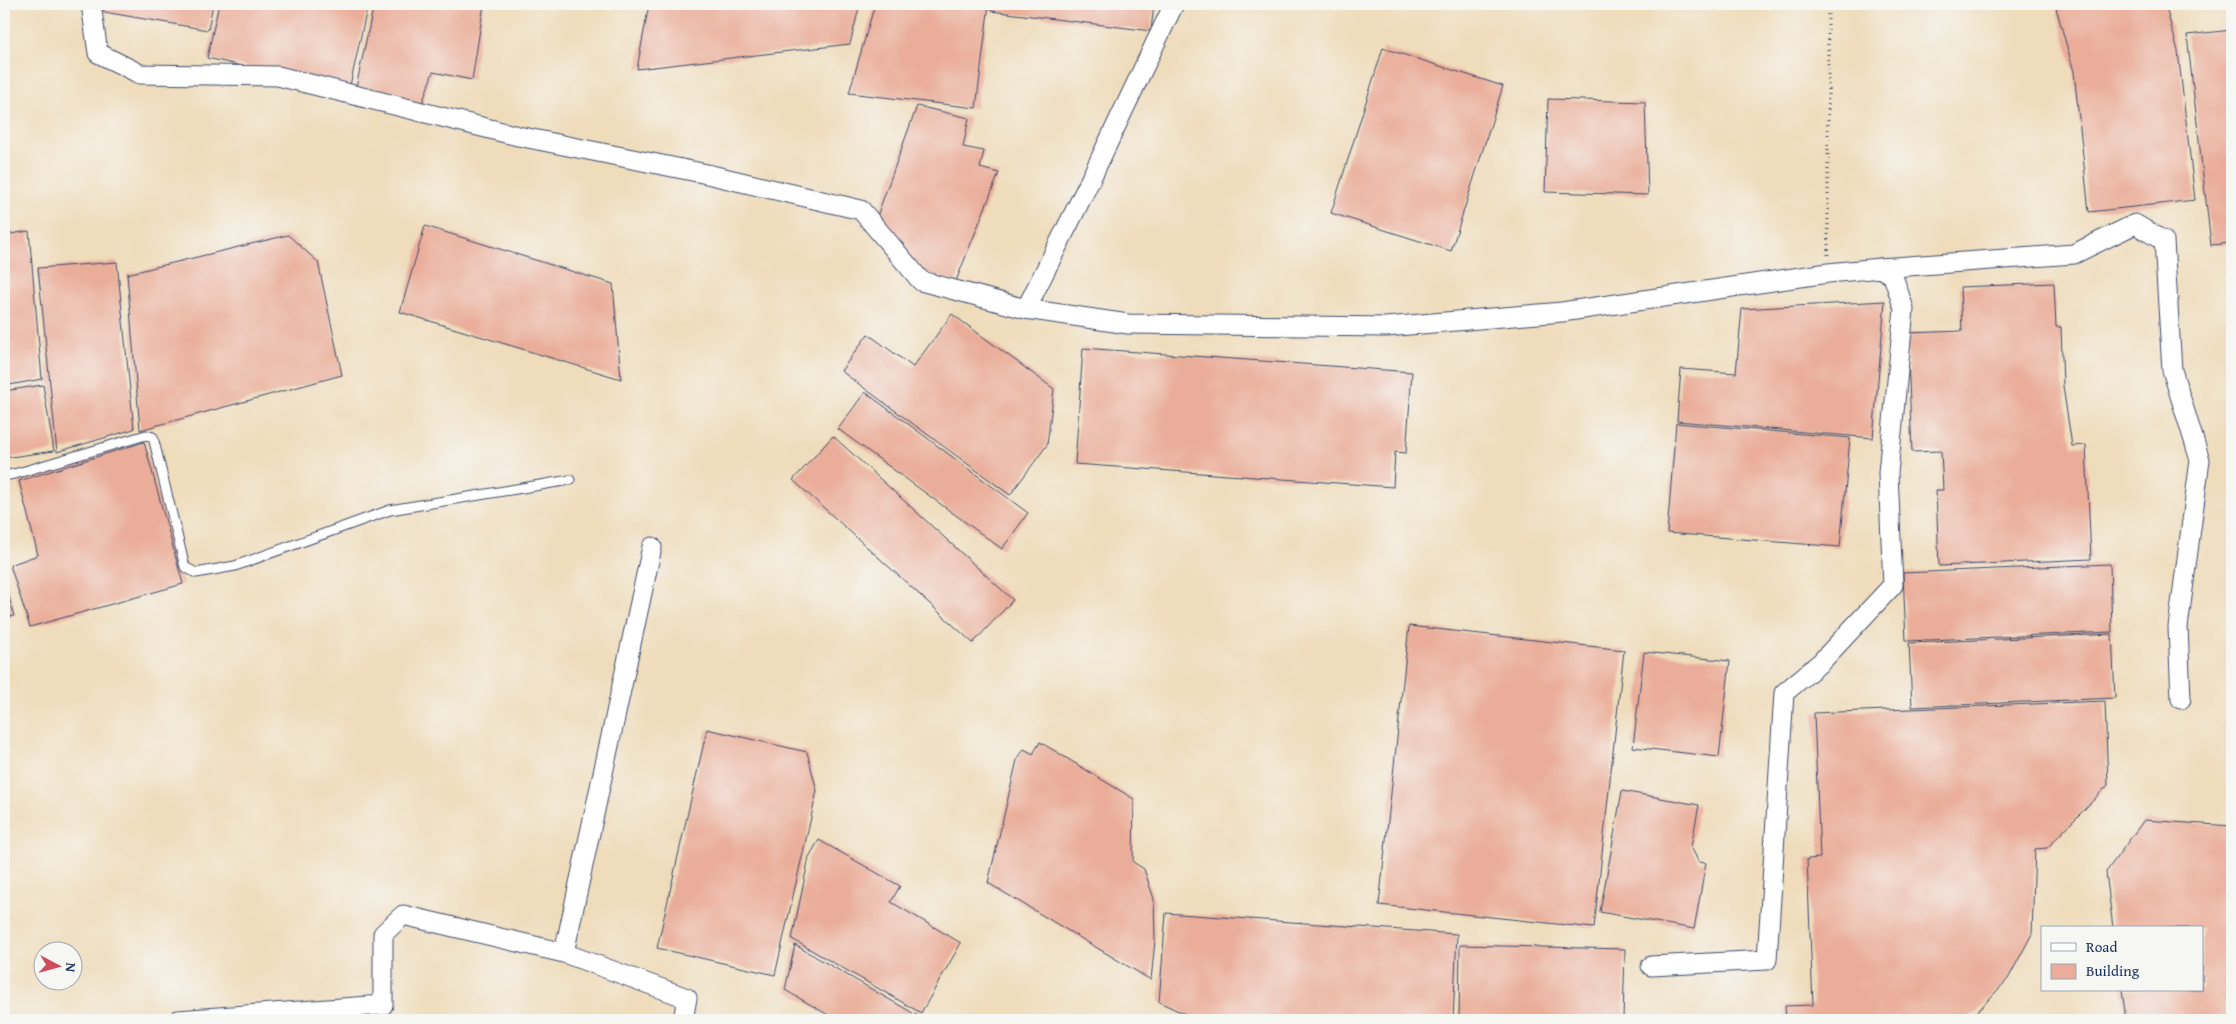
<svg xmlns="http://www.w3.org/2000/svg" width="2236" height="1024" font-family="'Gentium Book Plus',serif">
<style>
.building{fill:#eaad99}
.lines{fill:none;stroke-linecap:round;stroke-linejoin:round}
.lane-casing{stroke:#3b496c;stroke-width:11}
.street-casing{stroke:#3b496c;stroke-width:21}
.path{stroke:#3b496c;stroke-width:3;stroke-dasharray:1 4;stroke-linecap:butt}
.lane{stroke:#fff;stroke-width:9}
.street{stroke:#fff;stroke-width:19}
</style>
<rect width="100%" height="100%" fill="#f6f6f2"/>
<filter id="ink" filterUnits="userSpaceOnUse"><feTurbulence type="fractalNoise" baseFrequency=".02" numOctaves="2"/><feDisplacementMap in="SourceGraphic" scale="10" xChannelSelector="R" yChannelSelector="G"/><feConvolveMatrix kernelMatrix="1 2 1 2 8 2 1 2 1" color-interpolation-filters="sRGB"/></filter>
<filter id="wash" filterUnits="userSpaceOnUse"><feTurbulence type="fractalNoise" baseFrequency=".0096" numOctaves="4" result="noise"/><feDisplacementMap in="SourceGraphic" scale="20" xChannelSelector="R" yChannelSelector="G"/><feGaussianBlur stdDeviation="1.12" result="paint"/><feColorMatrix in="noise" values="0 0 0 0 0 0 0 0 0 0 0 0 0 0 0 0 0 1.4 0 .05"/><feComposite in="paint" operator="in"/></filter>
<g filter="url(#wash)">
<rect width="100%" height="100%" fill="#efdcbb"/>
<g id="blocks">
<!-- building -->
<g class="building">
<path d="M 103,4 L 213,4 L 208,30 L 104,12 Z"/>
<path d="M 219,4 L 368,4 L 349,90 L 207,58 Z"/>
<path d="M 374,4 L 484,4 L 472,80 L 433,72 L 421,107 L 355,92 Z"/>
<path d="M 649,4 L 860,4 L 850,44 L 637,69 Z"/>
<path d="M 875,4 L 989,4 L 976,108 L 849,93 Z"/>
<path d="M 992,4 L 1154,4 L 1151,31 L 991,11 Z"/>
<path d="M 2055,4 L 2165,4 L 2178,51 L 2195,200 L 2089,212 L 2074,72 Z"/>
<path d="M 2232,30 L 2232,243 L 2211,245 L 2187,35 Z"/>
<path d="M 1383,48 L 1503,86 L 1451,251 L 1331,213 Z"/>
<path d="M 1548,99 L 1645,102 L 1648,195 L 1545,192 Z"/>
<path d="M 917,106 L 969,118 L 963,147 L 984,151 L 980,168 L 999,173 L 956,281 L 918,272 L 877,216 Z"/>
<path d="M 425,226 L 613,284 L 621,379 L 400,312 Z"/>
<path d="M 29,231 L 42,379 L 4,386 L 4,235 Z"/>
<path d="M 288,235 L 318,262 L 342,375 L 140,430 L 127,274 Z"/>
<path d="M 117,262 L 134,429 L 57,452 L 38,268 Z"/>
<path d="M 2054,283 L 2056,327 L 2061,327 L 2063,386 L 2072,446 L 2086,445 L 2091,559 L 1939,566 L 1936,490 L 1943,490 L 1941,451 L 1912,452 L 1907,333 L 1962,331 L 1960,287 Z"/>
<path d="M 1885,301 L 1873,438 L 1677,421 L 1681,369 L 1736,373 L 1742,309 Z"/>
<path d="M 952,314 L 1054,389 L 1047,445 L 1010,495 L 841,371 L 868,334 L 913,367 Z"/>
<path d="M 1083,348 L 1412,372 L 1406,453 L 1395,452 L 1393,487 L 1075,464 Z"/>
<path d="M 43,385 L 54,451 L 4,458 L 4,391 Z"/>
<path d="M 865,392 L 1028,513 L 1002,549 L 838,429 Z"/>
<path d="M 1676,423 L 1850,438 L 1840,547 L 1667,533 Z"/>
<path d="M 833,436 L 1013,600 L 973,643 L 793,480 Z"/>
<path d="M 144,442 L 183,584 L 30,627 L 10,565 L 38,555 L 19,481 Z"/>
<path d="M 2110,564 L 2112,632 L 1906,641 L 1903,573 Z"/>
<path d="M 4,577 L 14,616 L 4,617 Z"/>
<path d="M 1409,626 L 1624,650 L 1594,928 L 1379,905 Z"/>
<path d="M 2112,634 L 2115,698 L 1912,707 L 1909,643 Z"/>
<path d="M 1644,652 L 1730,661 L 1719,757 L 1633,747 Z"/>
<path d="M 2105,701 L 2108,785 L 2047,848 L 2035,849 L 2032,934 L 2008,979 L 1976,1013 L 1962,1020 L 1786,1020 L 1785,1006 L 1813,1005 L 1807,859 L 1820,858 L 1814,713 Z"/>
<path d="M 707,729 L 807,752 L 817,791 L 775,975 L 657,948 Z"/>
<path d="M 1040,742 L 1134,799 L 1133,862 L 1144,869 L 1154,899 L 1155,941 L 1151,980 L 988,883 L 1017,760 L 1024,749 L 1033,754 Z"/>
<path d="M 1622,791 L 1699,805 L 1691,847 L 1699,862 L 1706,863 L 1694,929 L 1600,912 Z"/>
<path d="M 2144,820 L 2232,826 L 2232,1020 L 2126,1020 L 2122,990 L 2202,990 L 2202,928 L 2113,928 L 2106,872 Z"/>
<path d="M 819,840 L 900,886 L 891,902 L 961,943 L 921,1013 L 792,939 L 809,857 Z"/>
<path d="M 1166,913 L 1457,934 L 1453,1020 L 1198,1020 L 1159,1002 Z"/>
<path d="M 795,945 L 925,1020 L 837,1020 L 785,990 Z"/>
<path d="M 1460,945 L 1625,949 L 1623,1020 L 1459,1020 Z"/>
</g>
</g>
</g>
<g filter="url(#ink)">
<use href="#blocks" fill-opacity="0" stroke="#3b496c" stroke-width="1"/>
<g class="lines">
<defs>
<path id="lane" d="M 4,476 L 18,473 L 146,435 L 153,437 L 185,567 L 196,573 L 235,566 L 390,510 L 570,480"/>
<g id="street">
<path d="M 91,4 L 98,53 L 140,74 L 278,76 L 518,136 L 707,174 L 861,210 L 921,281 L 1026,309 L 1084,193 L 1174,4"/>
<path d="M 1880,268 L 2074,254 L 2135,224 L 2164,241 L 2172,370 L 2200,460 L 2178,627 L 2181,699"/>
<path d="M 1026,309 L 1128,324 L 1386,327 L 1562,312 L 1828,273 L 1880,268 L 1893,276 L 1904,309 L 1888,473 L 1893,585 L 1821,662 L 1784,693 L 1767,960 L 1651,966"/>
<path d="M 652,547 L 564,953 L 687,998 L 683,1020"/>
<path d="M 178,1020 L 383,1005 L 383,934 L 403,915 L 564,953"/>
</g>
</defs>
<!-- lane casing -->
<use href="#lane" class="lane-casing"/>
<!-- street casing -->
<use href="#street" class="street-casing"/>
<!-- path -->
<path class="path" d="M 1828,255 L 1828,4"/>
<!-- lane -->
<use href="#lane" class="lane"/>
<!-- street -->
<use href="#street" class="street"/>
</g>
</g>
<!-- margin -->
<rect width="2236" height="1024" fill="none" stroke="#f6f6f2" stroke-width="20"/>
<!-- legend -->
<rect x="2041" y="926" width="162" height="65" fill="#f6f6f2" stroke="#9ea6b7"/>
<rect x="2051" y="943" width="25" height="8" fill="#ffffff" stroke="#9ea6b7"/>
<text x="2086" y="952" font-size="15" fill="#1b2f5e">Road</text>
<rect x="2051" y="964" width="25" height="15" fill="#eaad99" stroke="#9ea6b7"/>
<text x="2086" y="976" font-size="15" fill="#1b2f5e">Building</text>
<!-- north arrow -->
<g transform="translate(58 966) rotate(96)"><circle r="24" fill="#f6f6f2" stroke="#9ea6b7"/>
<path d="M0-4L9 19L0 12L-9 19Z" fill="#d1495b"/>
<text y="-8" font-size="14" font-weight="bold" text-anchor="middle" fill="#1b2f5e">N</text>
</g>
</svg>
